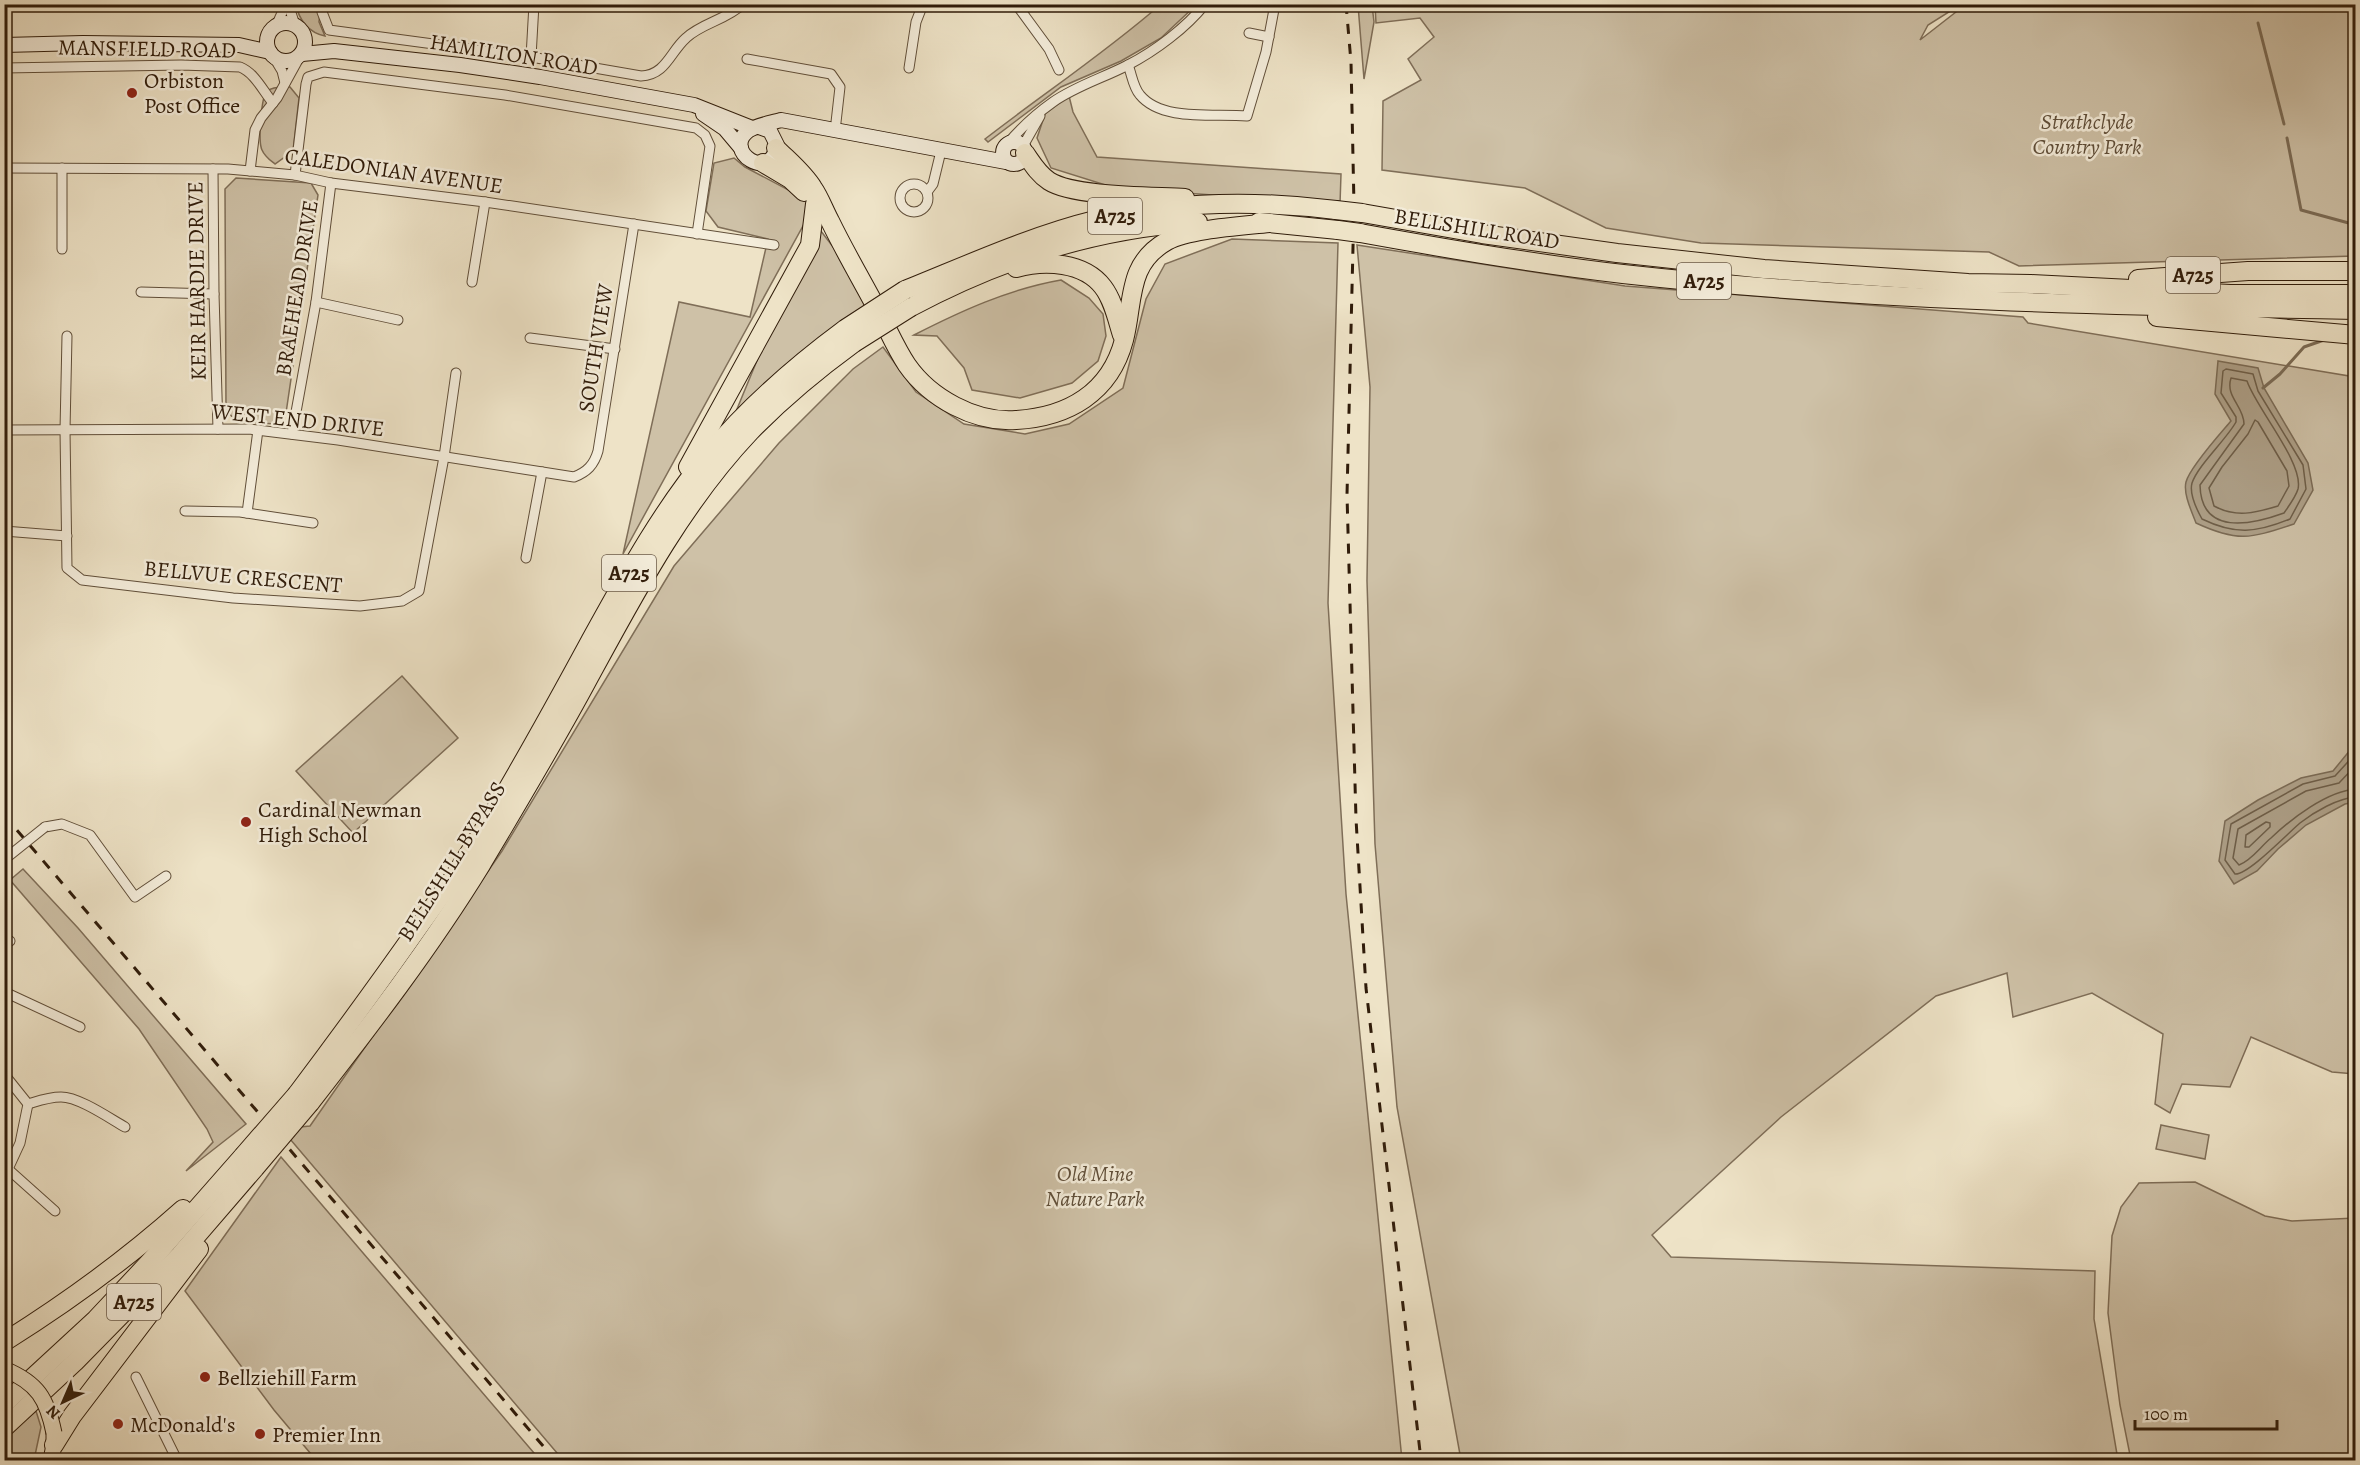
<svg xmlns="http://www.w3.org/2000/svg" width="2360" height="1465" font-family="Alegreya,serif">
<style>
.green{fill:#cec1a7;stroke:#7f6e58;stroke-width:1.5}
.water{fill:#ad9f87;stroke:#7b6b55;stroke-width:1.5}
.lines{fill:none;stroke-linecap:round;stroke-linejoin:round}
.shore{stroke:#6e5e48;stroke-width:1.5}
.stream{stroke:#7b6b55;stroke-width:3}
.street-casing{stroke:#604e39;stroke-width:11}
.secondary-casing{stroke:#301c0a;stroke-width:16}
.primary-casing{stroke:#301c0a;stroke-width:17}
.highway-casing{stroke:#301c0a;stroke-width:20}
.street{stroke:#f4eddb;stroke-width:9}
.secondary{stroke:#f4eddb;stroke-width:14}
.primary{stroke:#eee3c7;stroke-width:15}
.highway{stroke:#eee3c7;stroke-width:18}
.rail{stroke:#301c0a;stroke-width:3;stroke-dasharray:10 10;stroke-linecap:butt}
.street-bridge-casing{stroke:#604e39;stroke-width:11;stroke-linecap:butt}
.primary-bridge-casing{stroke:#301c0a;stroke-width:17;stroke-linecap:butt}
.highway-bridge-casing{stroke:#301c0a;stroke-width:20;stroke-linecap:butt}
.street-bridge{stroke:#f4eddb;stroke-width:9}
.primary-bridge{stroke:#eee3c7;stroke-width:15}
.highway-bridge{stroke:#eee3c7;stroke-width:18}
.poi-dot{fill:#8f2418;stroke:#f4eddb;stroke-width:2}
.labels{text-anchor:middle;stroke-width:5;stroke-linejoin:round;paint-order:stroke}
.shield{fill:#f4eddb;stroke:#6b5b49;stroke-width:1.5}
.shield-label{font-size:21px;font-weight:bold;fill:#301c0a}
.street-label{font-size:22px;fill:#301c0a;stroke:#f4eddb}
.poi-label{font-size:22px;fill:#301c0a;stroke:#f4eddb;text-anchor:start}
.park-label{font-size:22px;font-style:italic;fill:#5f4e39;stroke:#f4eddb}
</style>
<rect width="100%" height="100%" fill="#eee3c7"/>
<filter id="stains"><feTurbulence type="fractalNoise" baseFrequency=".00333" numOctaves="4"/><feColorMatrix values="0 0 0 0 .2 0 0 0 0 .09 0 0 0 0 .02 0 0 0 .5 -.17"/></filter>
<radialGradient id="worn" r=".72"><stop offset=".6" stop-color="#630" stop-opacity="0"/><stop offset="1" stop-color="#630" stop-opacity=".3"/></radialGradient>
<!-- green -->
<g class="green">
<path d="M 296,5 L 321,5 L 319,22 L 325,36 C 309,33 299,20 296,5 Z"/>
<path d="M 1160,5 L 1196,5 L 1161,38 L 1121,61 L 1061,87 L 988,142 L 985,139 C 1043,94 1105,53 1160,5 Z"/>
<path d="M 1358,5 L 1372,5 L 1374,22 L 1364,79 Z"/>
<path d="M 1375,5 L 1960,5 L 1928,25 L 1920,40 L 1965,5 L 2355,5 L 2355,256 L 2019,266 L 1989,252 L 1701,243 L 1606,228 L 1525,188 L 1382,170 L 1383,101 L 1421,80 L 1408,59 L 1434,37 L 1420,18 L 1376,23 Z"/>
<path d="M 290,87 L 299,98 L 293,151 L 275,164 C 270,160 265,157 262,150 C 258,142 261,97 267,91 C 273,86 283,87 290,87 Z"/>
<path d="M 1069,96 L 1073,112 L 1097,157 L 1341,174 L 1340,204 L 1115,188 L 1051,168 L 1037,138 L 1045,114 Z"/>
<path d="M 734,158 L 745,167 L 815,204 L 623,554 L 679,302 L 750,317 L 768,239 L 718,227 L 706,211 L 714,163 Z"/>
<path d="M 236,178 L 311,183 L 318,195 L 286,413 L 274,424 L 236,421 L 226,410 L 225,189 Z"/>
<path d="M 814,222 L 876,303 L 737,409 Z"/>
<path d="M 1232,239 L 1338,243 L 1328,603 L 1346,894 L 1402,1460 L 563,1460 L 290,1139 L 300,1127 L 310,1126 L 502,851 L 674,566 L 779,443 L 853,369 L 883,347 L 916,392 L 964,424 L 1025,434 L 1069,424 L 1123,388 L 1146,299 L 1165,264 Z"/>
<path d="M 1357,245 L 1625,286 L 2023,317 L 2028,323 L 2355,377 L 2355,1074 L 2332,1072 L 2251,1037 L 2230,1087 L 2182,1084 L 2170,1113 L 2155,1104 L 2163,1034 L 2092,993 L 2013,1017 L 2007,973 L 1936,996 L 1781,1117 L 1652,1235 L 1671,1257 L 2095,1271 L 2094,1319 L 2118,1460 L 1461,1460 L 1397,1107 L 1375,844 L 1367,581 L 1370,387 Z"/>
<path d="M 1061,280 L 1089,298 L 1103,314 L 1106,336 L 1098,361 L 1072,383 L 1020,398 L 972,390 L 964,368 L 937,336 L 914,335 C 961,311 1009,289 1061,280 Z"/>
<path d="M 402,676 L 458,738 L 353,833 L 296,771 Z"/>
<path d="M 23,869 L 78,928 L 246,1124 L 186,1171 L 213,1142 L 207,1129 L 139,1029 L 10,880 Z"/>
<path d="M 2161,1125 L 2209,1135 L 2205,1159 L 2156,1149 Z"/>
<path d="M 281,1157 L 540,1460 L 316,1460 L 274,1410 L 185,1291 Z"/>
<path d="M 2195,1182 L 2265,1216 L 2292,1221 L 2355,1218 L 2355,1460 L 2131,1460 L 2120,1405 L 2108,1313 L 2112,1236 L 2121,1207 L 2139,1183 Z"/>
<path d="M 36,1411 L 41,1427 L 34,1460 L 5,1460 L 4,1439 Z"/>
</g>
<!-- water -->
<g class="water">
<path d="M 2218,361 L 2258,368 L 2264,388 L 2308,463 L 2313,490 L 2294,524 C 2251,538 2239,543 2196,523 C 2192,512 2183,494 2186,482 C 2190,467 2220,434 2231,421 L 2215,394 Z"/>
<path d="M 2355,744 L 2355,802 L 2345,804 L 2306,825 L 2278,849 L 2257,871 L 2234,884 L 2219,861 L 2225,821 L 2258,800 L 2301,778 L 2333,771 Z"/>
</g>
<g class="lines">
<!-- shore -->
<g class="shore">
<path d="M 2226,369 L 2253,374 L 2258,391 L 2303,465 L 2306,489 L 2290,519 C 2256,533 2235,535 2202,519 C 2197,510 2189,494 2192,483 C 2198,465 2226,440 2236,422 L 2236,417 L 2221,393 L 2223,371 Z"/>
<path d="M 2231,378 L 2247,381 C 2256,408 2304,463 2298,489 C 2296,496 2289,506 2284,513 C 2251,525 2201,536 2200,485 L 2244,424 C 2244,406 2225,397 2231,378 Z"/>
<path d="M 2255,420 L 2258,422 L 2287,471 L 2289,486 L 2278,506 C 2255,513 2236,518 2214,506 L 2209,488 L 2222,467 L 2248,434 Z"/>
<path d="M 2356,753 L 2335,776 L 2303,784 L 2231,824 L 2225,860 L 2235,874 C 2248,875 2287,834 2300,823 C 2314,812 2338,798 2356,797"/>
<path d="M 2356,765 L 2339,783 L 2306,791 L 2238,829 L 2233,858 L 2239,865 C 2252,860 2260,847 2271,838 C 2291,819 2327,791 2356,789"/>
<path d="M 2266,822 L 2270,823 L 2270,827 L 2249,847 L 2245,847 L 2246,835 Z"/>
</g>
<!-- stream -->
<g class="stream">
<path d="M 2258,23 L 2284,124"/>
<path d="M 2287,138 L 2301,210 L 2356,225"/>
<path d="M 2263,388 L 2280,374 L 2304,347 L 2324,340"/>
</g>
<defs>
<g id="street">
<path d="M 288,4 L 295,25"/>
<path d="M 323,4 L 322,12 L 329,30 L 531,57 L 641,76 C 666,75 670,52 686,38 C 702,23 726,20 743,4"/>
<path d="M 1016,4 L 1049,49 L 1059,70"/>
<path d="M 276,26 L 286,4"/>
<path d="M 1249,33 L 1269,37"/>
<path d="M 273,56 L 282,71 L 285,83"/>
<path d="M 531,57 L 534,4"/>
<path d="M 747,59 L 831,74 L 840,87 L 835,131"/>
<path d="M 1128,65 C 1132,75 1133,87 1140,95 C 1162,122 1215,113 1247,116 L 1266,52 L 1275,4"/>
<path d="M 4,68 L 181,65 L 240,67 C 255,73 263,91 273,103"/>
<path d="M 909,68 L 916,22 L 923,4"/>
<path d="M 1008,143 C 1021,128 1036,114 1053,102 C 1076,86 1103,78 1128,65 C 1155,51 1186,28 1205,4"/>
<path d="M 1023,146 L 1040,116"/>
<path d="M 4,168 L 228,169 L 295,175 L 331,183 L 485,202 L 774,245"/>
<path d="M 62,168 L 62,249"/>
<path d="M 213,169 L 214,294 L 218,429"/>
<path d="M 250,171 L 255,130 L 261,118 L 277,98 L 299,58"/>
<path d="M 295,175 L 306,84 L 308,77 L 324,72 L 505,95 L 696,128 L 705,135 L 710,146 L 697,234"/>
<circle cx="914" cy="198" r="14"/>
<path d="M 927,192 L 933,184 L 941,151"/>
<path d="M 472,282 L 485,202"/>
<path d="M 141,292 L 214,294"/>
<path d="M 316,302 L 398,320"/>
<path d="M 67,336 L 65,430 L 67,568 L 82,580 L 233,598 L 360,606 L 402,601 L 419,591 L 444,457 L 456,373"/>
<path d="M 530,338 L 615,349"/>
<path d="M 4,430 L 249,429 L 338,440 L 574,477 C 587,472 594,465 598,451 L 634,224"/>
<path d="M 292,434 L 316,302 L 331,183"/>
<path d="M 185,511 L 240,512 L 313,523"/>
<path d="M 247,513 L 258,430"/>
<path d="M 4,531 L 67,536"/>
<path d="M 526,558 L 542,472"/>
<path d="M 45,827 L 62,824 L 90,835 L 135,897 L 166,876"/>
<path d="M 4,946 L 10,941"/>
<path d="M 4,989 L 9,994 L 80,1027"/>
<path d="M 4,1074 L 28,1104 L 20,1143 L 8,1169 L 4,1172"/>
<path d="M 28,1104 C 38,1101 49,1097 61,1097 C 79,1097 109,1118 125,1127"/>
<path d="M 8,1169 L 55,1211"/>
<path d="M 136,1377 L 177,1460"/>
</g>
<g id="secondary">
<circle cx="286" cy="42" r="19"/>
<path d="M 4,45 L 83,43 L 239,45 L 270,52"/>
<path d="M 302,54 L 334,51 L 460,65 L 540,77 L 694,105 L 752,128"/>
<path d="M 703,114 L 725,129 L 741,148"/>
<path d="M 759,127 L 770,131 L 777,145 C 771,184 722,151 748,131 C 756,125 771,123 781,120 L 1006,162"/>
<circle cx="1014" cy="153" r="11"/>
</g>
<path id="primary" d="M 51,1460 L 54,1445 L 54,1433"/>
<g id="highway">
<path d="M 776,148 C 789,161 804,173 813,188 C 820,198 824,210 830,221 C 844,250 861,279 877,309 C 887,327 895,347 907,365 C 930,398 975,423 1016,420 C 1068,417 1110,393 1124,340 C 1134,302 1126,264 1167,241 C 1188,229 1242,226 1269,223"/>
<path d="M 1025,153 C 1032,163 1038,174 1049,181 C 1074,197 1154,196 1185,198"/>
<path d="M 763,163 L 790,179 L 804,192"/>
<path d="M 1362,213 L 1482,234 L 1617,253 L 1764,269 L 1968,283 L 2031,284 L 2230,294 L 2356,294"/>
<path d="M 1259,222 L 1338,230"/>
<path d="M 1360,233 C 1448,249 1535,264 1623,274 C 1866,301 2111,306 2356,310"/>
<path d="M 1016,268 C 1045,260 1084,262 1103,287 C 1113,300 1117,319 1122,335"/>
<path d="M 2138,279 L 2248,271 L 2356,271"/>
<path d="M 905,290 C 965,266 1033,235 1095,220 C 1173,201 1256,200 1336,210"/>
<path d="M 911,307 C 1003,258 1095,229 1198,222"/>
<path d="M 2157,317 L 2356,335"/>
<path d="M 688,467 L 810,245 L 815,204"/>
<path d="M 297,1094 C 339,1038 380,982 420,925 C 436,903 452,881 466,858 C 510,788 550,715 589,643 C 625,578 661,511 709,454 C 749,406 795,366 845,329"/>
<path d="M 310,1103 C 370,1026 430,948 481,865 C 516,806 552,746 585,685 C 633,597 680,506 750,432 C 782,399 817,370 854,343"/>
<path d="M 4,1342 C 68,1302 127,1259 183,1209"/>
<path d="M 4,1404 L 96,1319 L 156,1255 L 243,1156"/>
<path d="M 4,1428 L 75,1362 L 180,1255 L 255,1168"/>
<path d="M 54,1445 L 72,1416 L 199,1249"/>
</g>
</defs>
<!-- street casing -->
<use href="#street" class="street-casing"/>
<!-- secondary casing -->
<use href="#secondary" class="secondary-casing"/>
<!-- primary casing -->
<use href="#primary" class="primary-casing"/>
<!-- highway casing -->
<use href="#highway" class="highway-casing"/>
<!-- street -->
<use href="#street" class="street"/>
<!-- secondary -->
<use href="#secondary" class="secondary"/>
<!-- primary -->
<use href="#primary" class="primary"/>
<!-- highway -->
<use href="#highway" class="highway"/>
<!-- rail -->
<g class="rail">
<path d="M 1346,4 L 1351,62 L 1354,206 L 1347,495 L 1356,819 L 1366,988 L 1421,1460"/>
<path d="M 4,815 L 555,1460"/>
</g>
<defs>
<path id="street-bridge" d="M 5,859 L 45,827"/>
<path id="primary-bridge" d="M 4,1369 C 38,1383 47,1399 54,1433"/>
<g id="highway-bridge">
<path d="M 1336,210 L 1362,213"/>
<path d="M 1338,230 L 1360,233"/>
<path d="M 845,329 L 905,290"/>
<path d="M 854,343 L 911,307"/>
<path d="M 243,1156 L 297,1094"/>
<path d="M 255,1168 L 310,1103"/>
</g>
</defs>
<!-- street-bridge casing -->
<use href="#street-bridge" class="street-bridge-casing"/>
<!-- primary-bridge casing -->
<use href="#primary-bridge" class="primary-bridge-casing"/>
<!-- highway-bridge casing -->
<use href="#highway-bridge" class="highway-bridge-casing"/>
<!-- street-bridge -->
<use href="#street-bridge" class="street-bridge"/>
<!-- primary-bridge -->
<use href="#primary-bridge" class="primary-bridge"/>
<!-- highway-bridge -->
<use href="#highway-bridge" class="highway-bridge"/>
</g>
<!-- markers -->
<g class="poi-dot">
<circle cx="132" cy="93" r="6"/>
<circle cx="246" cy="822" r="6"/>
<circle cx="205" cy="1377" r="6"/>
<circle cx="118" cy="1424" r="6"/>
<circle cx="260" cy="1434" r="6"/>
</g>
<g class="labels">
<!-- shield labels -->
<g class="shield">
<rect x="1088" y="198" width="54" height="36" rx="4.5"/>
<rect x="2166" y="257" width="54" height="36" rx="4.5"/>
<rect x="1677" y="263" width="54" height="36" rx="4.5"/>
<rect x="602" y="555" width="54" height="36" rx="4.5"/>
<rect x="107" y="1284" width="54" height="36" rx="4.5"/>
</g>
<g class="shield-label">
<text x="1115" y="223">A725</text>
<text x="2193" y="282">A725</text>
<text x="1704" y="288">A725</text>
<text x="629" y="580">A725</text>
<text x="134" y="1309">A725</text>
</g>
<!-- street labels -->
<g class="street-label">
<text transform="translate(147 48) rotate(1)" y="8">MANSFIELD ROAD</text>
<text transform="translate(514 54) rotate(9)" y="8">HAMILTON ROAD</text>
<text transform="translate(394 170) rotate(8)" y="8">CALEDONIAN AVENUE</text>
<text transform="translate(1477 228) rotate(9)" y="8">BELLSHILL ROAD</text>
<text transform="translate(196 281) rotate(-91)" y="8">KEIR HARDIE DRIVE</text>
<text transform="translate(296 288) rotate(-81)" y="8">BRAEHEAD DRIVE</text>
<text transform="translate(595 348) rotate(-81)" y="8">SOUTH VIEW</text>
<text transform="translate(298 419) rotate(6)" y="8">WEST END DRIVE</text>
<text transform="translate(243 576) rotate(5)" y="8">BELLVUE CRESCENT</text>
<text transform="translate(451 861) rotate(-58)" y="8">BELLSHILL BYPASS</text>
</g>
<!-- poi labels -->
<g class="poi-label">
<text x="144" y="88">Orbiston<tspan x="144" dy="25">Post Office</tspan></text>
<text x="258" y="817">Cardinal Newman<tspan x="258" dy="25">High School</tspan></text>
<text x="217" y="1385">Bellziehill Farm</text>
<text x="130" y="1432">McDonald's</text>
<text x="272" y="1442">Premier Inn</text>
</g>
<!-- park labels -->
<g class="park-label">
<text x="2087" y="129">Strathclyde<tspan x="2087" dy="25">Country Park</tspan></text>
<text x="1095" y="1181">Old Mine<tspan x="1095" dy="25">Nature Park</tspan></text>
</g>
</g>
<!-- margin -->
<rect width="2360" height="1465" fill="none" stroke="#eee3c7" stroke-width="24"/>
<rect x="6" y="6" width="2348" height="1453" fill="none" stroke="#301c0a" stroke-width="3"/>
<rect x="12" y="12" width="2336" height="1441" fill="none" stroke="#301c0a" stroke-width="1.5"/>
<!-- north arrow -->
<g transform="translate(63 1402) rotate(224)" stroke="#f4eddb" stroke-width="4.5" paint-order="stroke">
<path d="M0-4.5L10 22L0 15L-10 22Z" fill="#301c0a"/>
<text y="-9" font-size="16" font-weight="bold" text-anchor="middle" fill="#301c0a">N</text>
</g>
<!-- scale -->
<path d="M2135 1420v9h142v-9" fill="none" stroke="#301c0a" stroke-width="3"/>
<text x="2144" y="1420" font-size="18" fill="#301c0a" stroke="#f4eddb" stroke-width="4.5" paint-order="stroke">100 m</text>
<rect width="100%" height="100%" filter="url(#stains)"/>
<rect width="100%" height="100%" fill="url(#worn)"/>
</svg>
